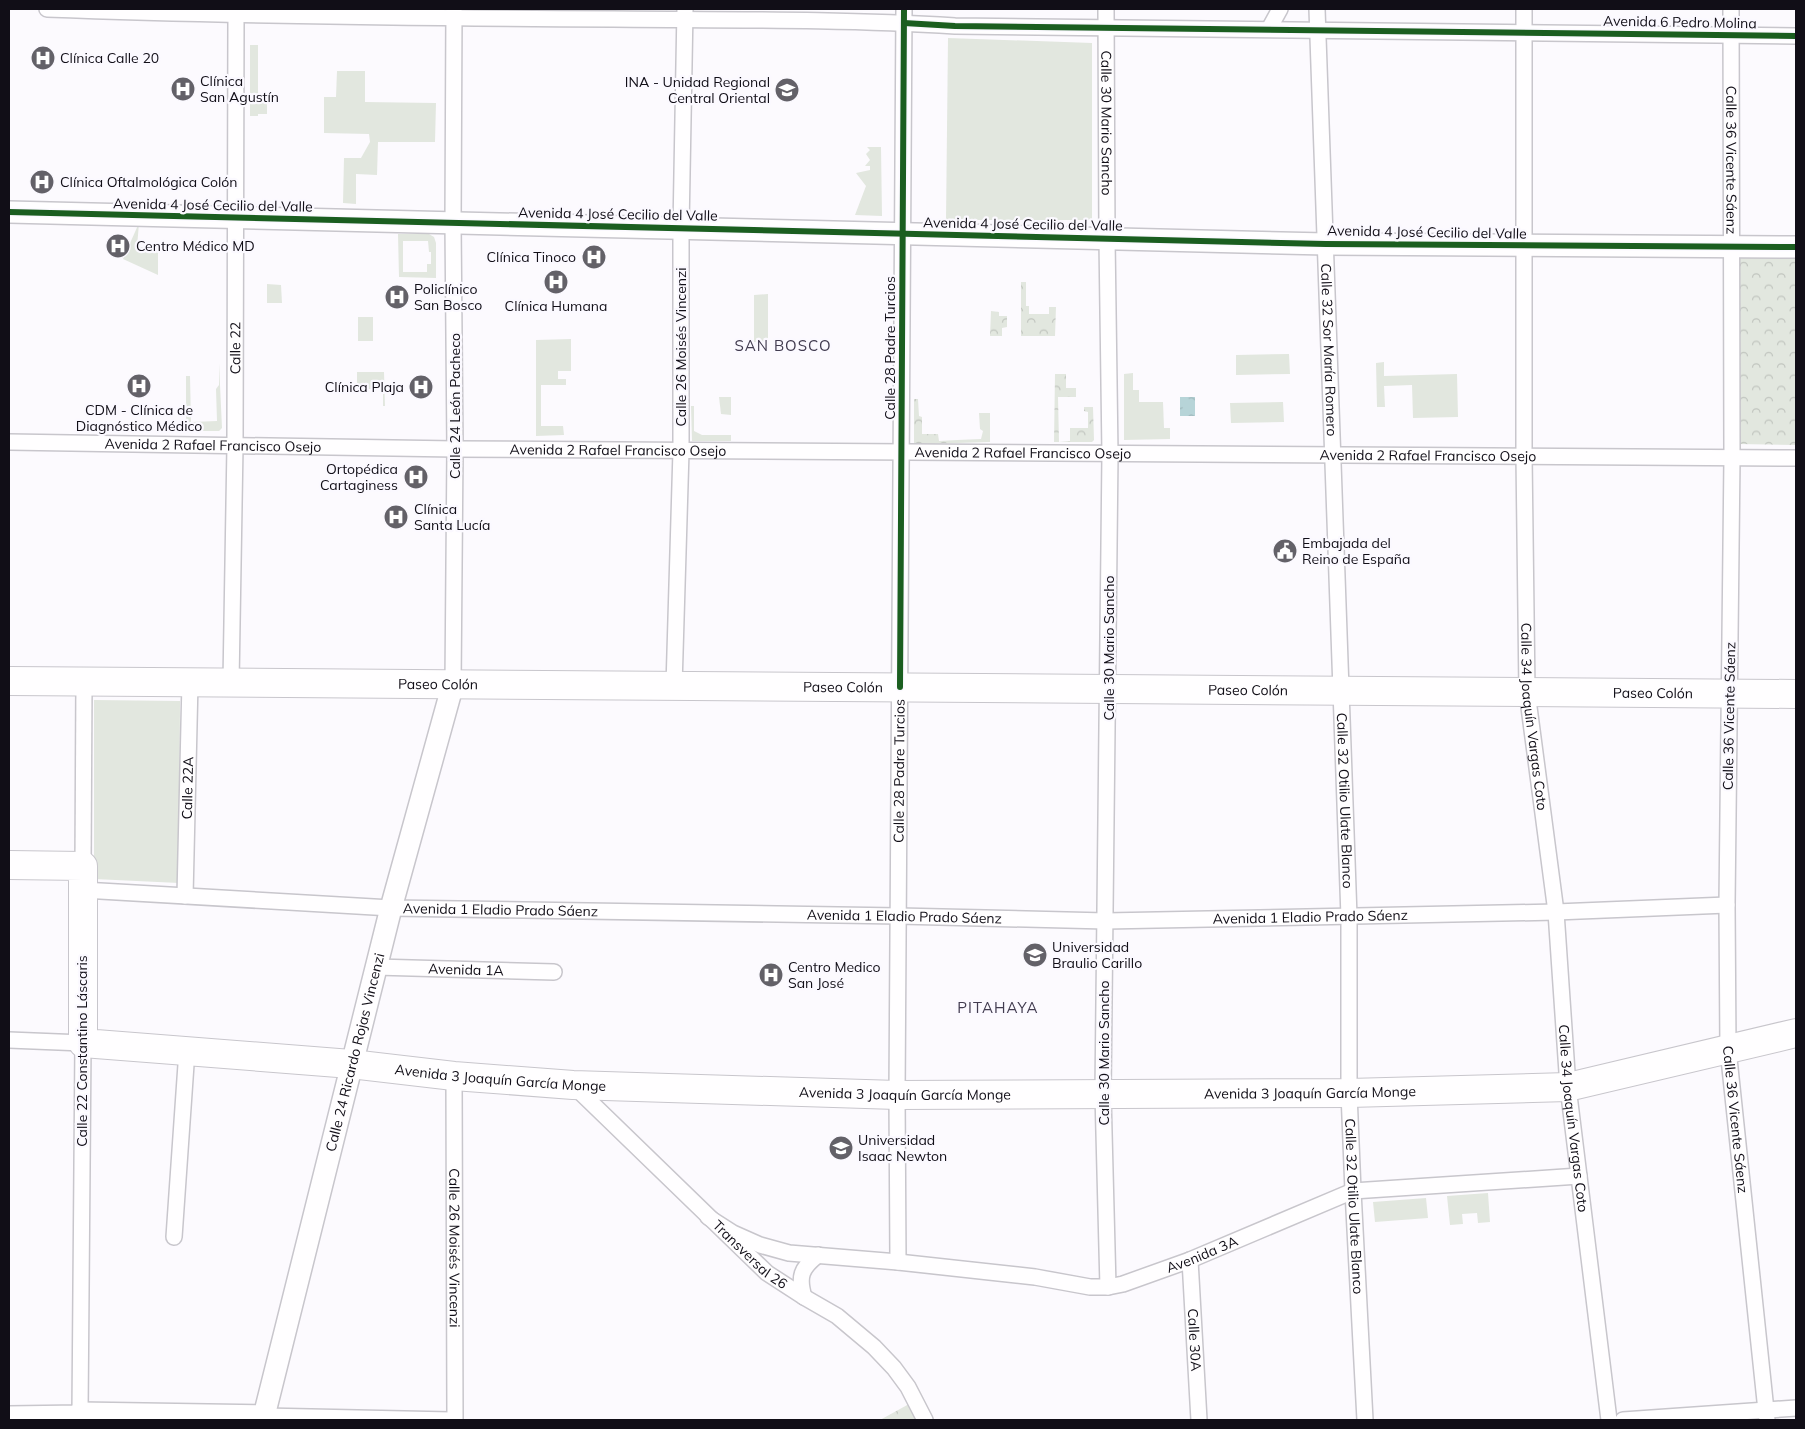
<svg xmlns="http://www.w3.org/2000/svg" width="1805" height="1429" font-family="Mulish,sans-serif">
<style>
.green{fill:#e2e7df;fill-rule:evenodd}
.forest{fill:url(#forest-crowns)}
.water{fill:url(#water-ripples)}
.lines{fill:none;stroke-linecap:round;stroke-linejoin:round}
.street-casing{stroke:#c8c6cc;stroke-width:18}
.secondary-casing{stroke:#c8c6cc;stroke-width:24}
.highway-casing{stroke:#c8c6cc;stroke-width:30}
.street{stroke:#fffeff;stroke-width:15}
.secondary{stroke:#fffeff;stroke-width:21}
.highway{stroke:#fffeff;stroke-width:28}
.cycleway-casing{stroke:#fbf9ff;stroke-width:9}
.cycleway{stroke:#1b5e20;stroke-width:6}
.labels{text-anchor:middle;stroke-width:4.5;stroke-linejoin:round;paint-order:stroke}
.street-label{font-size:14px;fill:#110e17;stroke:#fbf9ff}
.poi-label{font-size:14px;fill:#110e17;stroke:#fbf9ff;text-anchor:start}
.neighbourhood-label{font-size:15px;letter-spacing:1px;fill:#423c50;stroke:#fbf9ff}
</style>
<defs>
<pattern id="forest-crowns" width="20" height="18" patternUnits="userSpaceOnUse" patternTransform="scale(1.25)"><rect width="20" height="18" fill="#e2e7df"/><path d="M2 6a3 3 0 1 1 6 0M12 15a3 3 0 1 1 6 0" fill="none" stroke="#c1c5bf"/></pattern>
<pattern id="water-ripples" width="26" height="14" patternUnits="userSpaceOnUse" patternTransform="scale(1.25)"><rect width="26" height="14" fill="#b7d4d8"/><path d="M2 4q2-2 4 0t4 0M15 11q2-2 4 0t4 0" fill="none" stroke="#9cb5b9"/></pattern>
</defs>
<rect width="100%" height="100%" fill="#fcfafe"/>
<!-- green -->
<g class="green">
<path d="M 948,38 L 1092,43 L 1092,220 L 946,220 Z"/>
<path d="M 250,45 L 258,45 L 258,97 L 267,98 L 267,114 L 258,114 L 258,116 L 250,116 Z"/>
<path d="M 337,71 L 365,71 L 365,102 L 436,103 L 435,142 L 378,142 L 377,175 L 356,174 L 356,204 L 343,203 L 344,158 L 361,158 L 370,142 L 369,134 L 324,133 L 324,97 L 336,97 Z"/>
<path d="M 867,147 L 881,147 L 882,216 L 855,215 L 866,186 L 856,173 L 870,170 L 870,166 L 865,166 L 870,160 L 866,154 L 870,150 Z"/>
<path d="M 139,223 L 137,247 L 158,248 L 158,275 L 123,259 Z"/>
<path d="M 398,234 L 429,234 L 434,237 L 436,243 L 436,278 L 399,277 ZM 403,241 L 428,241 L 429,252 L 431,252 L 431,264 L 427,264 L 427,272 L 403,272 Z"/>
<path d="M 267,284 L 281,285 L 282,303 L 267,303 Z"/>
<path d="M 768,294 L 768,342 L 754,342 L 754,295 Z"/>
<rect x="358" y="317" width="15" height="24"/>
<path d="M 571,339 L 571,371 L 558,371 L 558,379 L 566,379 L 566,385 L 541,385 L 541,426 L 563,426 L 564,435 L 536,436 L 536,340 Z"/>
<path d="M 1289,354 L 1290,374 L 1236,375 L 1236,355 Z"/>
<path d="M 1384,362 L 1384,376 L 1457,374 L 1458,417 L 1413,418 L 1412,385 L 1384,386 L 1385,407 L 1377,407 L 1376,363 Z"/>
<path d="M 219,363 L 222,428 L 219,431 L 186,431 L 186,376 L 190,376 L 191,422 L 217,421 L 216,389 L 219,385 Z"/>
<path d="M 357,372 L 384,372 L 385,406 L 383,406 L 383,389 L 357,389 Z"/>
<path d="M 1133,373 L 1133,390 L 1139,390 L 1139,402 L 1163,402 L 1164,428 L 1170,428 L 1170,439 L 1124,440 L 1124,374 Z"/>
<path d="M 719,397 L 731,397 L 731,415 L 721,414 Z"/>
<path d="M 1283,402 L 1284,422 L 1231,423 L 1230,403 Z"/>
<path d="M 691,406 L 694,406 L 694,431 L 702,435 L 731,435 L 731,441 L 692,441 Z"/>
<path d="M 979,413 L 990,413 L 990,442 L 957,443 L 957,440 L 981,439 L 983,431 L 980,429 Z"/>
<path d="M 94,700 L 180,701 L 179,883 L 94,879 Z"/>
<path d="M 1488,1193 L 1490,1222 L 1478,1223 L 1477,1213 L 1462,1214 L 1463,1224 L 1450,1225 L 1447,1196 Z"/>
<path d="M 1426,1198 L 1428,1218 L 1375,1222 L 1373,1202 Z"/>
</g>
<!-- forest -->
<g class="forest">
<path d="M 1739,256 L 1796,256 L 1796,445 L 1738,444 Z"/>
<path d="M 1021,282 L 1026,282 L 1026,306 L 1029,306 L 1029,314 L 1049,314 L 1049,307 L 1056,307 L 1055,336 L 1021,336 Z"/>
<path d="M 991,311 L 999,312 L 999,316 L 1007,316 L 1007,327 L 1002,328 L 1002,336 L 990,336 Z"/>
<path d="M 1055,374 L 1066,374 L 1066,388 L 1076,388 L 1076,397 L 1058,397 L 1059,442 L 1070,441 L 1070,428 L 1088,428 L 1088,412 L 1084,411 L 1084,407 L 1093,407 L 1094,440 L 1092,442 L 1054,442 Z"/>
<path d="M 914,399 L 918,399 L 919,416 L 922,417 L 922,434 L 938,434 L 939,441 L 957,440 L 957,443 L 914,444 Z"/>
<path d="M 909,1404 L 916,1420 L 880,1420 Z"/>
</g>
<!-- water -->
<rect class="water" x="1180" y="397" width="15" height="19"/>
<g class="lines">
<defs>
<g id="street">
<path d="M 47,9 C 235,16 424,18 613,19 C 727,20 841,19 955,26 L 1796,36"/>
<path id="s1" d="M 1106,9 L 1107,239 L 1110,454 L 1103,1094 L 1108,1287"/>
<path id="s2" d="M 1317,9 L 1349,917 L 1349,1093 L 1353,1191 L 1365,1420"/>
<path id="s3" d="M 1524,9 L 1524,456 L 1527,692 L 1556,912 L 1568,1087 L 1609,1420"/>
<path id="s4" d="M 1731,9 L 1732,458 L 1727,905 L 1728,1049 L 1767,1420"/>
<path d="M 1269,29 L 1280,9"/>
<path id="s5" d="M 9,442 L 455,449 L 1796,458"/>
<path id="s6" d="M 231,682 L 235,446 L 236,14"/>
<path d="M 453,684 L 455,449 L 453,223 L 454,9"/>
<path d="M 674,686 L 681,451 L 681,228 L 685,9"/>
<path d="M 83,866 L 84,682"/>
<path id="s7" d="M 83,890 L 391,908 L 899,916 L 1106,921 L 1556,912 L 1727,905"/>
<path id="s8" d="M 185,896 L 190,682"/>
<path id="s9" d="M 376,967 L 554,972"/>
<path d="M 9,1040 L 83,1043 L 80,1413 L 9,1414"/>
<path id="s10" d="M 454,1076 L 455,1420"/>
<path id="s11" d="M 574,1086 L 767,1273 L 804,1297 L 837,1316 L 874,1347 L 894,1368 L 908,1387 L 925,1420"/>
<path id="s12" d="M 708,1217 L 733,1233 L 760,1245 L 789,1253 L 898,1262 L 1035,1277 L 1090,1287 L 1108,1287 L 1123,1284 L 1190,1260 L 1353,1191 L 1579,1176"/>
<path d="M 174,1237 L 187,1050"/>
<path id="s13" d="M 1190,1260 L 1199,1420"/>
<path id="s14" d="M 898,1262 L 897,1095 L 904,9"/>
<path d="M 804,1297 C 798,1277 801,1268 818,1255"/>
<path d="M 263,1420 L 264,1416 L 451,1420"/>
<path d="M 1623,1420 L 1796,1408"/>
</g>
<g id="secondary">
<path d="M 9,212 L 1326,244 L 1796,247"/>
<path id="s15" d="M 80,1420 L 80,1413 L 264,1416 L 391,908 L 453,684"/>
</g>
<g id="highway">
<path id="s16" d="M 9,681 L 1796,694"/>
<path id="s17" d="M 9,865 L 83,866 L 83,1043 L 351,1064 L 454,1076 L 573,1085 L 897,1095 L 1349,1093 L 1568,1087 L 1796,1033"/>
</g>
</defs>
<!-- street casing -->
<use href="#street" class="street-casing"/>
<!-- secondary casing -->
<use href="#secondary" class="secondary-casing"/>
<!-- highway casing -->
<use href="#highway" class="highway-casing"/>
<!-- street -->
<use href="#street" class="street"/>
<!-- secondary -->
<use href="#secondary" class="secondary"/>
<!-- highway -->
<use href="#highway" class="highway"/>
<defs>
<g id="cycleway">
<path d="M 904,23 L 955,26 L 1796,36"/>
<path d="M 9,212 L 1326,244 L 1796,247"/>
<path d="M 900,687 L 904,9"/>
</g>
</defs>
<!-- cycleway casing -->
<use href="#cycleway" class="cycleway-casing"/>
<!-- cycleway -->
<use href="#cycleway" class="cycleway"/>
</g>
<!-- icons -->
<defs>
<symbol id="hospital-disc" viewBox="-11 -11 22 22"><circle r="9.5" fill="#636168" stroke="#fbf9ff"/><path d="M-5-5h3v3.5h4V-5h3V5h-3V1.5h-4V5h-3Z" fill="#fff"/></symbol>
<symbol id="university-disc" viewBox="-11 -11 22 22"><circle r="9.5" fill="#636168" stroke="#fbf9ff"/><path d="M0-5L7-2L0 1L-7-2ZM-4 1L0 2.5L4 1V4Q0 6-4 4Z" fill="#fff"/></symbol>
<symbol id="civic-disc" viewBox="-11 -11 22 22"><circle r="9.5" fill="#636168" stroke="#fbf9ff"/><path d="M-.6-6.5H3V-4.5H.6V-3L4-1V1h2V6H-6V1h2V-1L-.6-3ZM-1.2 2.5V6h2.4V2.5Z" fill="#fff"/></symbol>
</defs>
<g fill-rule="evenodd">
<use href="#hospital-disc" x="29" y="44" width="28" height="28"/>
<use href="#hospital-disc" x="169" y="75" width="28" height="28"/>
<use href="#university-disc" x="773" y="76" width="28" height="28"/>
<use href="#hospital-disc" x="28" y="168" width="28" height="28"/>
<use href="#hospital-disc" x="104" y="232" width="28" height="28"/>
<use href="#hospital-disc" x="580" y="243" width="28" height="28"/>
<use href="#hospital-disc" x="542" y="268" width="28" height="28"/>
<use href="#hospital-disc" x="383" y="283" width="28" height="28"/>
<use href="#hospital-disc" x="125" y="372" width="28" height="28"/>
<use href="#hospital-disc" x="407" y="373" width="28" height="28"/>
<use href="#hospital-disc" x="402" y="463" width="28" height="28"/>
<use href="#hospital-disc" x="382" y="503" width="28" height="28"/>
<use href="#civic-disc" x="1271" y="537" width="28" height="28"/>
<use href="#university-disc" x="1021" y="941" width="28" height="28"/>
<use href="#hospital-disc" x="757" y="961" width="28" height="28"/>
<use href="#university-disc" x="827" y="1134" width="28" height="28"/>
</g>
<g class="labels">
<!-- street labels -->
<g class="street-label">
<text transform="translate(1680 22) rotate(1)" y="5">Avenida 6 Pedro Molina</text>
<text dy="5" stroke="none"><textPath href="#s1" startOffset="114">Calle 30 Mario Sancho</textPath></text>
<text dy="5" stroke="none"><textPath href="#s4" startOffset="151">Calle 36 Vicente Sáenz</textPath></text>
<text transform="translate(213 205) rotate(1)" y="5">Avenida 4 José Cecilio del Valle</text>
<text transform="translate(618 214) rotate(1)" y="5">Avenida 4 José Cecilio del Valle</text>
<text transform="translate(1023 224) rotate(1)" y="5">Avenida 4 José Cecilio del Valle</text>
<text transform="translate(1427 232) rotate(1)" y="5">Avenida 4 José Cecilio del Valle</text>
<text transform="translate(681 347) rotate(-90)" y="5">Calle 26 Moisés Vincenzi</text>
<text dy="5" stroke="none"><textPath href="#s6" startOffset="334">Calle 22</textPath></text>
<text transform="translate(890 348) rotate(-90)" y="5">Calle 28 Padre Turcios</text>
<text dy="5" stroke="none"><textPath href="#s2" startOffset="341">Calle 32 Sor María Romero</textPath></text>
<text transform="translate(455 406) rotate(-90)" y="5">Calle 24 León Pacheco</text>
<text dy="5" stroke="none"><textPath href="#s5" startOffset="204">Avenida 2 Rafael Francisco Osejo</textPath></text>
<text dy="5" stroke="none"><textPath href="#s5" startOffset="609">Avenida 2 Rafael Francisco Osejo</textPath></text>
<text dy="5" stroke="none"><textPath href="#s5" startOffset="1014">Avenida 2 Rafael Francisco Osejo</textPath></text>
<text dy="5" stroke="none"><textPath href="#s5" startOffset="1419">Avenida 2 Rafael Francisco Osejo</textPath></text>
<text transform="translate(1109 648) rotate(-90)" y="5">Calle 30 Mario Sancho</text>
<text dy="5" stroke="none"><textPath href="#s16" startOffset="429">Paseo Colón</textPath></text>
<text dy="5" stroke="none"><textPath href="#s16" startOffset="834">Paseo Colón</textPath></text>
<text dy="5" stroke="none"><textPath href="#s16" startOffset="1239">Paseo Colón</textPath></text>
<text dy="5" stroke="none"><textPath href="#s16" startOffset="1644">Paseo Colón</textPath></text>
<text dy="5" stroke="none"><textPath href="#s3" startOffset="708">Calle 34 Joaquín Vargas Coto</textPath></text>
<text transform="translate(1729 716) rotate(-89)" y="5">Calle 36 Vicente Sáenz</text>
<text dy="5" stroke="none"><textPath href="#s14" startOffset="491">Calle 28 Padre Turcios</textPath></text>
<text dy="5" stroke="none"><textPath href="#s8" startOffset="108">Calle 22A</textPath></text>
<text dy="5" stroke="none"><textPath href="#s2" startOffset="792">Calle 32 Otilio Ulate Blanco</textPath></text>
<text dy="5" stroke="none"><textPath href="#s7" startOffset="418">Avenida 1 Eladio Prado Sáenz</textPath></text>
<text dy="5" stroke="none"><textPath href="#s7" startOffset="822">Avenida 1 Eladio Prado Sáenz</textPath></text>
<text dy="5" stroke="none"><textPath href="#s7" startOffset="1228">Avenida 1 Eladio Prado Sáenz</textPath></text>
<text dy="5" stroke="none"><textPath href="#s9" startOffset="90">Avenida 1A</textPath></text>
<text transform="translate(82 1051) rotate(-90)" y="5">Calle 22 Constantino Láscaris</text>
<text dy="5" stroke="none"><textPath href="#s15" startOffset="566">Calle 24 Ricardo Rojas Vincenzi</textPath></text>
<text transform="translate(1104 1053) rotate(-90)" y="5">Calle 30 Mario Sancho</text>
<text dy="5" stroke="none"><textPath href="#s17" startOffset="670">Avenida 3 Joaquín García Monge</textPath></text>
<text dy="5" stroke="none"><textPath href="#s17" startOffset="1480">Avenida 3 Joaquín García Monge</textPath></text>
<text dy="5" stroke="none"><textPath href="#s17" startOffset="1075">Avenida 3 Joaquín García Monge</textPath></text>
<text dy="5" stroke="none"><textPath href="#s3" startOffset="1112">Calle 34 Joaquín Vargas Coto</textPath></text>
<text dy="5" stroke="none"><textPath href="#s4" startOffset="1111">Calle 36 Vicente Sáenz</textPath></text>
<text dy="5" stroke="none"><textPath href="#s2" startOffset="1198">Calle 32 Otilio Ulate Blanco</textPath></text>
<text dy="5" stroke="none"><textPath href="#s10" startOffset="172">Calle 26 Moisés Vincenzi</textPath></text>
<text dy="5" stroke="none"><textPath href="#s11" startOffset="244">Transversal 26</textPath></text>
<text dy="5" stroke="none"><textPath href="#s12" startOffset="510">Avenida 3A</textPath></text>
<text dy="5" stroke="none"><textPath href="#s13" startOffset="80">Calle 30A</textPath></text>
</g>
<!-- poi labels -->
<g class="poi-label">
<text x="60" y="63">Clínica Calle 20</text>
<text x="200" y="86">Clínica<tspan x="200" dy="16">San Agustín</tspan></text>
<text x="770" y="87" text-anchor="end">INA - Unidad Regional<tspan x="770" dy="16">Central Oriental</tspan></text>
<text x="60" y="187">Clínica Oftalmológica Colón</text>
<text x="136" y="251">Centro Médico MD</text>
<text x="576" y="262" text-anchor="end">Clínica Tinoco</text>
<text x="414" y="294">Policlínico<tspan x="414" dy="16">San Bosco</tspan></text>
<text x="556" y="311" text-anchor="middle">Clínica Humana</text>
<text x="404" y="392" text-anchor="end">Clínica Plaja</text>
<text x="139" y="415" text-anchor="middle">CDM - Clínica de<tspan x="139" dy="16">Diagnóstico Médico</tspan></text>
<text x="398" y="474" text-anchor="end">Ortopédica<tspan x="398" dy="16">Cartaginess</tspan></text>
<text x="414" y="514">Clínica<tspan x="414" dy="16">Santa Lucía</tspan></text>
<text x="1302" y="548">Embajada del<tspan x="1302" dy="16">Reino de España</tspan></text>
<text x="1052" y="952">Universidad<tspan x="1052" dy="16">Braulio Carillo</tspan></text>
<text x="788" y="972">Centro Medico<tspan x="788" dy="16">San José</tspan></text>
<text x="858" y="1145">Universidad<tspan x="858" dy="16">Isaac Newton</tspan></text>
</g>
<!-- neighbourhood labels -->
<g class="neighbourhood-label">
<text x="783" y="351">SAN BOSCO</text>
<text x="998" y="1013">PITAHAYA</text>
</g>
</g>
<!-- border -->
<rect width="1805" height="1429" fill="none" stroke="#110e17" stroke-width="20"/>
</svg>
